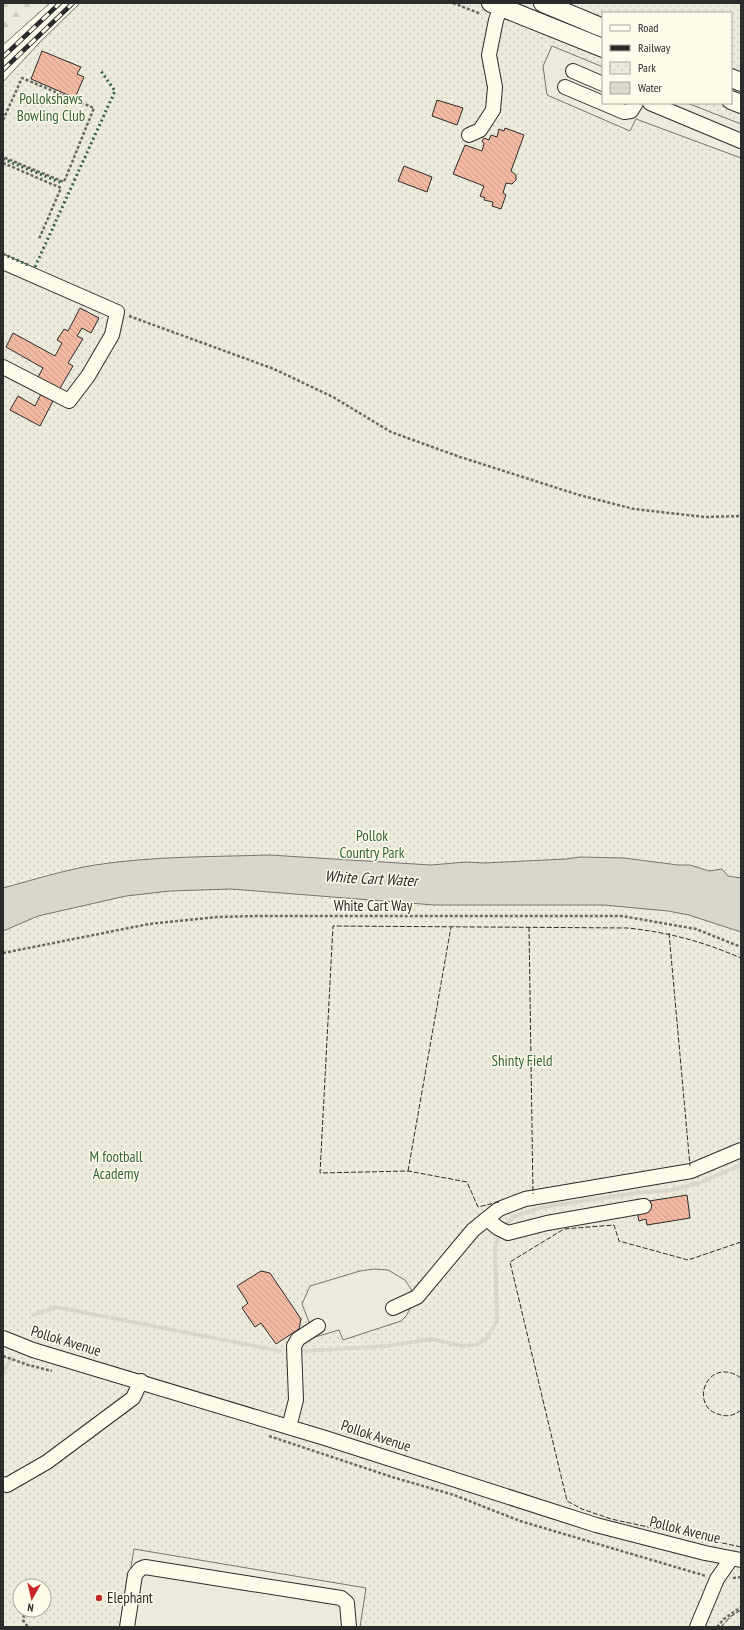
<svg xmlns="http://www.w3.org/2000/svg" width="744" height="1630" font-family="'PT Sans Narrow',sans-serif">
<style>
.forest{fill:url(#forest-firs);stroke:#74746e}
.park{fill:url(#park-dots);stroke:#74746e;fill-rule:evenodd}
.parking{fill:#eceadb;stroke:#74746e}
.water{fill:#d8d7c9;stroke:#74746e}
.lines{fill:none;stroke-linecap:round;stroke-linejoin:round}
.stream{stroke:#d8d7c9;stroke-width:4}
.building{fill:url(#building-back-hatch);stroke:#2b2b2b}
.minor-casing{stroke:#2b2b2b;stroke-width:16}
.major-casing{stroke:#2b2b2b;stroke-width:20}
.path{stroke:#6a6964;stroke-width:2.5;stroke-dasharray:3 2;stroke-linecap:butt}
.minor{stroke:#fdfbea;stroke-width:14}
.major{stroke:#fdfbea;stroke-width:18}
.rail-casing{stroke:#2b2b2b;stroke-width:4.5}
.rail{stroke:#fdfbea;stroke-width:3;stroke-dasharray:9;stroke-linecap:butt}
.hedge{stroke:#34623c;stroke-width:3;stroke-dasharray:2 3;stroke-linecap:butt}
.fence{stroke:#2b2b2b;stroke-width:1;stroke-dasharray:5 2;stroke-linecap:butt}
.poi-dot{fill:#c62828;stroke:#fdfbea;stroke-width:1.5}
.labels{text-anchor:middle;stroke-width:3;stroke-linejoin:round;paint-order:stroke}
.park-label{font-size:15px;fill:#34623c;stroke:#fdfbea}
.street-label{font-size:15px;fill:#2b2b2b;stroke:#fdfbea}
.poi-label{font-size:15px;fill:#2b2b2b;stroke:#fdfbea;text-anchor:start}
.water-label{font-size:16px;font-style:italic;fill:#2b2b2b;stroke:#fdfbea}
</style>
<defs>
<pattern id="forest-firs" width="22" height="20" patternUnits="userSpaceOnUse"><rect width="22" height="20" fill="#ecebdb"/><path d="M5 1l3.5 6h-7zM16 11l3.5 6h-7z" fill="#cbcabc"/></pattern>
<pattern id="park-dots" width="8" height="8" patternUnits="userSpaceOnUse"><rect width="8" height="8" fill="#ecebdb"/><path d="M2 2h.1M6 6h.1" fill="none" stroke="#cbcabc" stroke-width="1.8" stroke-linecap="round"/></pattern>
<pattern id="building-back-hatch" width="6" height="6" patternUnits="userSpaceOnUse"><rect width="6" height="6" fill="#f2b8a0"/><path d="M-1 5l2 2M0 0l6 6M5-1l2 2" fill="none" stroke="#d09e8a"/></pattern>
</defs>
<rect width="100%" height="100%" fill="#fdfbea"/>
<!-- forest -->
<path class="forest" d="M 3,3 L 50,3 L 3,45 Z"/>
<!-- park -->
<path class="park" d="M 80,3 L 741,3 L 741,1627 L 3,1627 L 3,82 L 39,43 ZM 603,13 L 731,13 L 731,103 L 603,103 ZM 20,1586 L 44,1586 L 44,1610 L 20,1610 Z"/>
<!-- parking -->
<g class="parking">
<path d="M 552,46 L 603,67 L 603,103 L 687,103 L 741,124 L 741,158 L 636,119 L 630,131 L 547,95 L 543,66 Z"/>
<path d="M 374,1269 L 388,1270 L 405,1280 L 411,1289 L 411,1300 L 409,1311 L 406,1316 L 401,1321 L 343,1340 L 339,1330 L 315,1337 L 302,1304 L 310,1286 L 360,1271 Z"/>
<path d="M 134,1549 L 366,1588 L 360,1627 L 121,1627 Z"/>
</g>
<!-- water -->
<path class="water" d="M 269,855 L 431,865 L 466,862 L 484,863 L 566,859 L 580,857 L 624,858 L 678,865 L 690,865 L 709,871 L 722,869 L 728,876 L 741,878 L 741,932 L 689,915 L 668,911 L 604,905 L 434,905 L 231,889 L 170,891 L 126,896 L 38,916 L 3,931 L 3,888 C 33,880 64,870 95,865 C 153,856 211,857 269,855 Z"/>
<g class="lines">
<!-- stream -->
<g class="stream">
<path d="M 33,1315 L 56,1307 L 280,1351"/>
<path d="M 304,1351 L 387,1346 L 431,1339 L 462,1346 L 475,1345 L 486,1339 L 497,1321 L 495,1246 L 505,1225 L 513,1217 L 543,1207 L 636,1193 L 672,1190 L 699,1183 L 741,1165"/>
<path d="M 3,1372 L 12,1358"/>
</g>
</g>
<!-- building -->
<g class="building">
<path d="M 42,51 L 81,67 L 77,74 L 84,77 L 75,98 L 31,79 Z"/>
<path d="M 437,100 L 463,108 L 457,125 L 432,116 Z"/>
<path d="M 505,128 L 524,135 L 511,171 L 516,175 L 516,180 L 512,184 L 506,183 L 503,193 L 506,195 L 501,209 L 492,206 L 493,202 L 484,200 L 485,198 L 480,196 L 484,186 L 453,174 L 465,145 L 482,151 L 484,144 L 482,141 L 484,138 L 489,140 L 491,135 L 497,137 L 499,129 L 504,131 Z"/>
<path d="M 404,166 L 432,177 L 427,192 L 398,181 Z"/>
<path d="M 80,308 L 99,318 L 91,333 L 82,328 L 77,336 L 83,339 L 68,363 L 73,366 L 59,390 L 37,379 L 43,368 L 6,347 L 13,333 L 55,356 L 62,343 L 57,340 L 64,329 L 68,331 Z"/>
<path d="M 42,392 L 54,399 L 40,426 L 10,410 L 18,396 L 35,406 Z"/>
<path d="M 687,1195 L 690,1218 L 647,1225 L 646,1219 L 639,1221 L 637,1212 L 643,1202 Z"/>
<path d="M 261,1271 L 270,1273 L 301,1319 L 299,1329 L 276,1344 L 261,1323 L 255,1327 L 242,1308 L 248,1303 L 237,1286 Z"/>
</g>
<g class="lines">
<defs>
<g id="minor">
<path d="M 573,71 L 603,84"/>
<path d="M 565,87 L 624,112 L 631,111 L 636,103"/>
<path d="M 650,103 L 741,141"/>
<path d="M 469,135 L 480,130 L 493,110 L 495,87 L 489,55 L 496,20 L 501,7"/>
<path d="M 3,262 L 117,312 L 112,335 L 88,376 L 69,401 L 3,367"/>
<path d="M 487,1219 L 498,1228 L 508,1233 L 547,1223 L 644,1206"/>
<path d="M 393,1308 L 417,1297 L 473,1230 L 499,1209 L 525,1199 L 691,1171 L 741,1150"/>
<path d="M 3,1338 L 33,1350 L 325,1438 L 596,1525 L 705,1553 L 741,1560"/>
<path d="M 289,1427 L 296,1400 L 294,1346 L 298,1339 L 318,1326"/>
<path d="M 3,1484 L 7,1485 L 47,1462 L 133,1398 L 141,1381"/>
<path d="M 127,1627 L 135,1575 L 140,1569 L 145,1567 L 341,1598 L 347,1603 L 349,1627"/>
<path d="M 697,1627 L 717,1579 L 731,1559"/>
</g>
<g id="major">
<path d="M 491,3 L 603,48"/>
<path d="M 543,3 L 603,28"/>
<path d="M 731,78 L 741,82"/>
<path d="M 731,100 L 741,104"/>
</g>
</defs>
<!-- minor casing -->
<use href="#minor" class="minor-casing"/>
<!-- major casing -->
<use href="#major" class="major-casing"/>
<!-- path -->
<g class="path">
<path d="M 453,3 L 481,14"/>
<path d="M 3,120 L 22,78 L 94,108 L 64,182 L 3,157"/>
<path d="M 3,163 L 61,188 L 39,239"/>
<path d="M 129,316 L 274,369 L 333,397 L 391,432 L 460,457 L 579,495 L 634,509 L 705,517 L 741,516"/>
<path d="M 3,953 L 149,924 L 217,917 L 258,916 L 622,916 L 696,929 L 741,947"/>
<path d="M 3,1356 L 28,1365 L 52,1371"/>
<path d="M 269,1436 L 392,1477 L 454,1495 L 520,1521 L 706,1576"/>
<path d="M 733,1578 L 741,1577"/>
<path d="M 25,1610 L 23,1620 L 28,1627"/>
<path d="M 717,1627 L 724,1619 L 741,1607"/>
</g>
<!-- minor -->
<use href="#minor" class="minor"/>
<!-- major -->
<use href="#major" class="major"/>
<defs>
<g id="rail">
<path d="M 3,57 L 60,3"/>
<path d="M 3,70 L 73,3"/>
</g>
</defs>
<!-- rail casing -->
<use href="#rail" class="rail-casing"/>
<!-- rail -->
<use href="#rail" class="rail"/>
<!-- hedge -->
<g class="hedge">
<path d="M 3,159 L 62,183"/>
<path d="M 3,254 L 30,266"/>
<path d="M 35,267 L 115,91 L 101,71"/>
</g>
<!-- fence -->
<g class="fence">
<path d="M 529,927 L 533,1194"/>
<path d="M 669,933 L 690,1166"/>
<path d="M 408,1171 L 451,927"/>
<path d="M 499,1202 L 478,1207 L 467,1182 L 408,1171 L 320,1173 L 333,926 L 628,928 C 671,933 701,941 741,958"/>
<path d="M 741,1242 L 688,1260 L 619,1241 L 614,1225 L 564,1229 L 510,1262 L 567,1501 L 582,1509 L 611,1519 L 741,1547"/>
<path d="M 741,1378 C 707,1354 687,1408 721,1415 C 728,1417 735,1415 741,1410"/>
<path d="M 721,1627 L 730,1617 L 741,1610"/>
</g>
</g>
<!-- markers -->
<circle class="poi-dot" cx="99" cy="1598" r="4"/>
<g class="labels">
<!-- park labels -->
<g class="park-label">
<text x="51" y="104">Pollokshaws<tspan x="51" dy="17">Bowling Club</tspan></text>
<text x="372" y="841">Pollok<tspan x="372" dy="17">Country Park</tspan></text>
<text x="522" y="1066">Shinty Field</text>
<text x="116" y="1162">M football<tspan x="116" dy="17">Academy</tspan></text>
</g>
<!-- street labels -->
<g class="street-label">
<text x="373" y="911">White Cart Way</text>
<text transform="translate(66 1341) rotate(17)" y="5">Pollok Avenue</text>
<text transform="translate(376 1436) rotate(18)" y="5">Pollok Avenue</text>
<text transform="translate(685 1530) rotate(14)" y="5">Pollok Avenue</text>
</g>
<!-- poi labels -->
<g class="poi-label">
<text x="107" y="1603">Elephant</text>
</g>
<!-- water labels -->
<g class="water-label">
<text transform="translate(371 878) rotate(3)" y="6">White Cart Water</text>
</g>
</g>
<!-- border -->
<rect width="744" height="1630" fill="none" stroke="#2b2b2b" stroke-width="8"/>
<!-- legend -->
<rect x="602" y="12" width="130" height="92" fill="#fdfbea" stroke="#a9a89e"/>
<rect x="610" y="25" width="20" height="6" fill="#fdfbea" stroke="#a9a89e"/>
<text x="638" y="32" font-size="12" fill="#2b2b2b">Road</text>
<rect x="610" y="45" width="20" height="6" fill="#2b2b2b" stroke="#a9a89e"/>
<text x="638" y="52" font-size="12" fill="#2b2b2b">Railway</text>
<rect x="610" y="62" width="20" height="12" fill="url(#park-dots)" stroke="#a9a89e"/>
<text x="638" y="72" font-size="12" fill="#2b2b2b">Park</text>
<rect x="610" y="82" width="20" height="12" fill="#d8d7c9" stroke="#a9a89e"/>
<text x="638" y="92" font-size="12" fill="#2b2b2b">Water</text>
<!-- north arrow -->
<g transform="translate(32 1598) rotate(188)"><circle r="19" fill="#fdfbea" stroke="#a9a89e"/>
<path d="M0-3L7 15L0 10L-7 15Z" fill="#c62828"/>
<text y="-6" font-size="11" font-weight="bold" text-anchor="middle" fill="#2b2b2b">N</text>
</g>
</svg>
